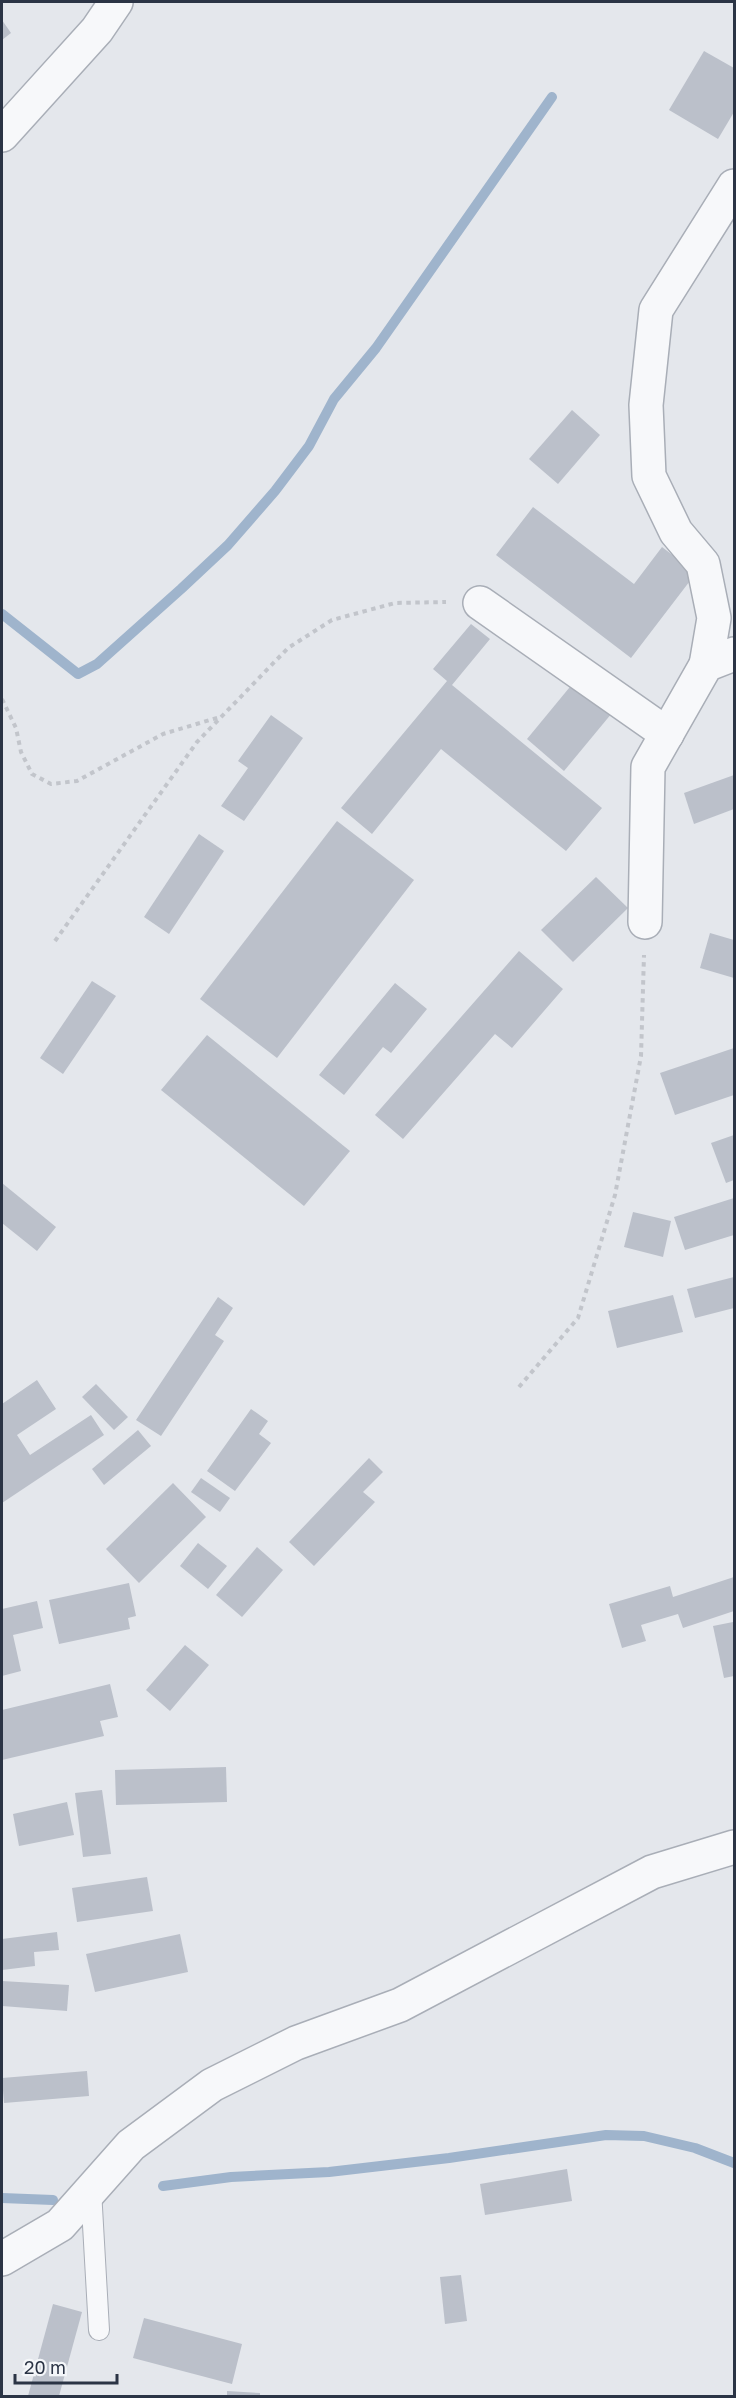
<svg xmlns="http://www.w3.org/2000/svg" width="736" height="2398" font-family="'Golos Text',sans-serif">
<style>
.lines{fill:none;stroke-linecap:round;stroke-linejoin:round}
.stream{stroke:#9fb4cc;stroke-width:10}
.building{fill:#bbc0ca}
.lane-casing{stroke:#a9aeb7;stroke-width:22}
.street-casing{stroke:#a9aeb7;stroke-width:36}
.path{stroke:#c2c5cb;stroke-width:4;stroke-dasharray:4.5 4.5;stroke-linecap:butt}
.lane{stroke:#f7f8fa;stroke-width:20}
.street{stroke:#f7f8fa;stroke-width:33}
</style>
<rect width="100%" height="100%" fill="#e4e7ec"/>
<g class="lines">
<!-- stream -->
<g class="stream">
<path d="M 2,614 L 78,674 L 97,664 L 181,589 L 228,545 L 275,491 L 309,446 L 334,399 L 376,348 L 552,97"/>
<path d="M 163,2186 L 231,2177 L 329,2172 L 449,2158 L 606,2135 L 644,2136 L 695,2148 L 734,2163"/>
<path d="M 2,2198 L 53,2200"/>
</g>
</g>
<!-- building -->
<g class="building">
<path d="M 2,20 L 11,33 L 2,40 Z"/>
<path d="M 704,51 L 734,68 L 734,112 L 718,139 L 669,110 Z"/>
<path d="M 572,410 L 600,435 L 558,484 L 529,459 Z"/>
<path d="M 533,507 L 634,584 L 662,547 L 696,573 L 631,658 L 496,555 Z"/>
<path d="M 471,624 L 490,639 L 452,685 L 602,808 L 566,851 L 441,749 L 372,834 L 341,808 L 447,681 L 433,669 Z"/>
<path d="M 574,682 L 612,713 L 564,771 L 527,739 Z"/>
<path d="M 271,715 L 303,738 L 244,821 L 221,806 L 248,768 L 238,761 Z"/>
<path d="M 734,775 L 734,809 L 694,824 L 684,793 Z"/>
<path d="M 337,821 L 414,880 L 277,1058 L 200,999 Z"/>
<path d="M 199,834 L 224,851 L 169,934 L 144,917 Z"/>
<path d="M 596,877 L 628,908 L 573,962 L 541,930 Z"/>
<path d="M 710,933 L 734,940 L 734,978 L 700,968 Z"/>
<path d="M 519,951 L 563,989 L 512,1048 L 495,1034 L 403,1139 L 375,1115 Z"/>
<path d="M 92,981 L 116,996 L 63,1074 L 40,1058 Z"/>
<path d="M 395,983 L 427,1009 L 391,1053 L 383,1047 L 344,1095 L 319,1075 Z"/>
<path d="M 207,1035 L 350,1151 L 304,1206 L 161,1090 Z"/>
<path d="M 734,1048 L 734,1095 L 675,1115 L 660,1073 Z"/>
<path d="M 734,1135 L 734,1180 L 726,1183 L 711,1143 Z"/>
<path d="M 2,1183 L 56,1227 L 37,1251 L 2,1223 Z"/>
<path d="M 734,1198 L 734,1235 L 685,1250 L 674,1217 Z"/>
<path d="M 633,1212 L 671,1221 L 663,1257 L 624,1247 Z"/>
<path d="M 734,1277 L 734,1308 L 695,1318 L 687,1289 Z"/>
<path d="M 673,1295 L 683,1332 L 617,1348 L 608,1311 Z"/>
<path d="M 218,1297 L 233,1308 L 215,1335 L 224,1341 L 161,1436 L 136,1420 Z"/>
<path d="M 37,1380 L 56,1409 L 17,1435 L 30,1455 L 91,1415 L 104,1435 L 2,1503 L 2,1404 Z"/>
<path d="M 96,1384 L 128,1417 L 114,1430 L 82,1397 Z"/>
<path d="M 251,1409 L 268,1421 L 259,1434 L 271,1443 L 235,1491 L 207,1471 Z"/>
<path d="M 138,1430 L 151,1446 L 104,1485 L 92,1469 Z"/>
<path d="M 369,1458 L 383,1472 L 363,1492 L 375,1502 L 314,1566 L 289,1542 Z"/>
<path d="M 201,1478 L 230,1498 L 220,1512 L 191,1492 Z"/>
<path d="M 173,1483 L 206,1517 L 139,1583 L 106,1549 Z"/>
<path d="M 198,1543 L 227,1566 L 208,1589 L 180,1566 Z"/>
<path d="M 257,1547 L 283,1570 L 242,1617 L 216,1595 Z"/>
<path d="M 734,1577 L 734,1611 L 683,1628 L 678,1614 L 641,1625 L 646,1641 L 622,1648 L 609,1604 L 670,1586 L 673,1597 Z"/>
<path d="M 129,1583 L 136,1616 L 128,1618 L 130,1629 L 59,1644 L 49,1600 Z"/>
<path d="M 37,1601 L 43,1628 L 13,1635 L 21,1671 L 2,1676 L 2,1609 Z"/>
<path d="M 733,1622 L 734,1676 L 724,1678 L 713,1626 Z"/>
<path d="M 185,1645 L 209,1665 L 170,1711 L 146,1690 Z"/>
<path d="M 110,1684 L 118,1717 L 100,1721 L 104,1736 L 2,1760 L 2,1710 Z"/>
<path d="M 226,1767 L 227,1802 L 116,1805 L 115,1770 Z"/>
<path d="M 102,1790 L 111,1854 L 83,1857 L 75,1793 Z"/>
<path d="M 67,1802 L 74,1835 L 19,1846 L 13,1814 Z"/>
<path d="M 147,1877 L 153,1911 L 77,1922 L 72,1888 Z"/>
<path d="M 57,1932 L 59,1950 L 34,1952 L 35,1966 L 2,1970 L 2,1939 Z"/>
<path d="M 180,1934 L 188,1972 L 95,1992 L 86,1954 Z"/>
<path d="M 2,1981 L 69,1985 L 67,2011 L 2,2006 Z"/>
<path d="M 87,2071 L 89,2096 L 4,2103 L 2,2078 Z"/>
<path d="M 567,2169 L 572,2201 L 485,2215 L 480,2184 Z"/>
<path d="M 461,2275 L 467,2321 L 445,2324 L 440,2277 Z"/>
<path d="M 53,2304 L 82,2312 L 59,2396 L 28,2396 Z"/>
<path d="M 144,2318 L 242,2344 L 232,2384 L 133,2358 Z"/>
<path d="M 227,2391 L 260,2393 L 260,2396 L 227,2396 Z"/>
</g>
<g class="lines">
<defs>
<path id="lane" d="M 91,2190 L 99,2330"/>
<g id="street">
<path d="M 2,135 L 97,30 L 116,2"/>
<path d="M 480,603 L 667,734"/>
<path d="M 706,665 L 714,618 L 703,564 L 676,532 L 649,476 L 646,405 L 656,310 L 734,186"/>
<path d="M 645,922 L 648,767 L 706,665 L 734,654"/>
<path d="M 2,2259 L 60,2225 L 131,2145 L 212,2085 L 296,2043 L 400,2005 L 652,1872 L 734,1847"/>
</g>
</defs>
<!-- lane casing -->
<use href="#lane" class="lane-casing"/>
<!-- street casing -->
<use href="#street" class="street-casing"/>
<!-- path -->
<g class="path">
<path d="M 2,699 L 16,728 L 21,752 L 32,774 L 51,784 L 77,781 L 163,734 L 220,717"/>
<path d="M 55,941 L 197,742 L 288,648 L 332,620 L 395,603 L 446,602"/>
<path d="M 519,1387 L 578,1318 L 615,1195 L 641,1056 L 644,955"/>
</g>
<!-- lane -->
<use href="#lane" class="lane"/>
<!-- street -->
<use href="#street" class="street"/>
</g>
<!-- border -->
<rect width="736" height="2398" fill="none" stroke="#2b3445" stroke-width="6"/>
<!-- scale -->
<path d="M15 2374v9h102v-9" fill="none" stroke="#2b3445" stroke-width="3"/>
<text x="24" y="2374" font-size="18" fill="#2b3445" stroke="#f4f6f9" stroke-width="4.5" paint-order="stroke">20 m</text>
</svg>
